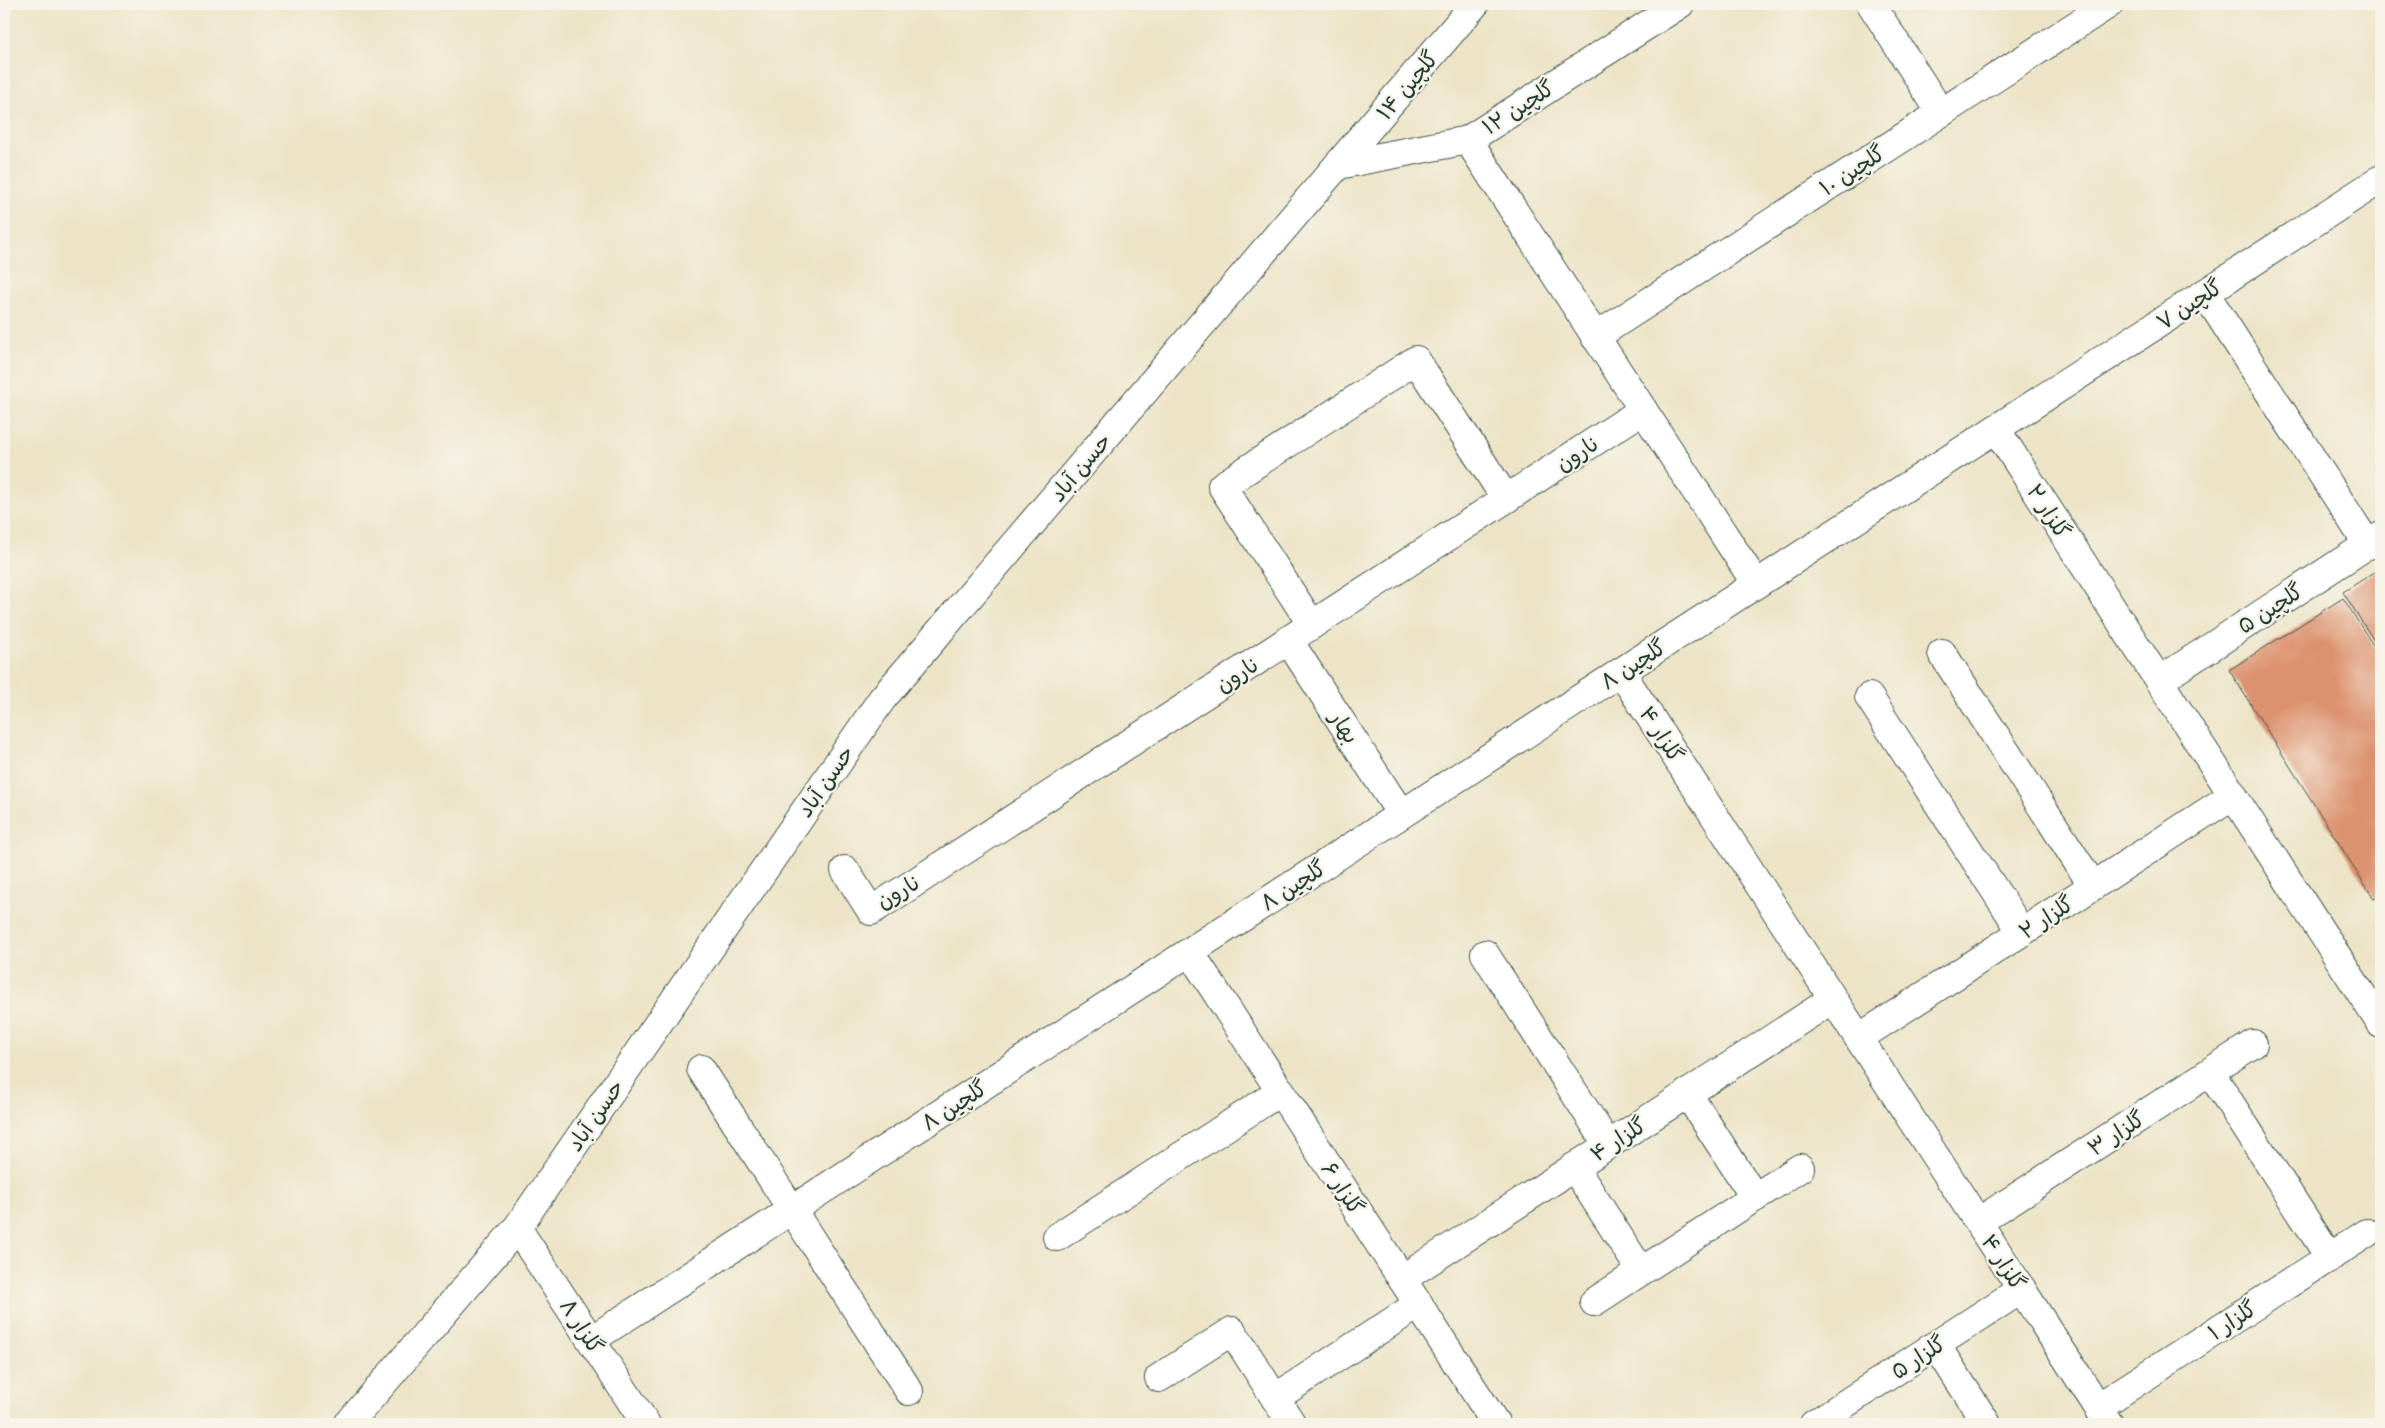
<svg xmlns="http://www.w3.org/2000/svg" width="2385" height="1428" font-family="'Indie Flower','Playpen Sans Arabic',sans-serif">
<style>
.building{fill:#dc926e}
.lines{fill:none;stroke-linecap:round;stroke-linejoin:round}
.street-casing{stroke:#3e564a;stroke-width:30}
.street{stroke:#fff;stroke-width:28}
.labels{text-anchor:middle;stroke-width:4.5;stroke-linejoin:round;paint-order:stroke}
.street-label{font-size:22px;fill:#1f3d34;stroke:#f7f3e8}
</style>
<rect width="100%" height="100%" fill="#f7f3e8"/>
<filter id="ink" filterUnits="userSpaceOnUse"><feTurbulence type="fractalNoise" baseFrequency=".02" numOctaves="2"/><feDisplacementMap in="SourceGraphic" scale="10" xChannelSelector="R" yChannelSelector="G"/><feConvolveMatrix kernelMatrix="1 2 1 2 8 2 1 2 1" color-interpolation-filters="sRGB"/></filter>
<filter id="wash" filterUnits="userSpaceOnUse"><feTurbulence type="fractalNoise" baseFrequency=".0096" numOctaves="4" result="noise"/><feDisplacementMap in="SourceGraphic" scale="20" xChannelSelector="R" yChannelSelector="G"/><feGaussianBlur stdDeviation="1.12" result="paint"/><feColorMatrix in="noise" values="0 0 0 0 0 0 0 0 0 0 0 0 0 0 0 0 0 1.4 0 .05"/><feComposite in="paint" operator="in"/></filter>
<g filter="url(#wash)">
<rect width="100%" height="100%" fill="#ede4c7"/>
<g id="blocks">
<!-- building -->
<g class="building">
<path d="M 2381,568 L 2381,652 L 2343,592 Z"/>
<path d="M 2343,598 L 2381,658 L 2381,894 L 2374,899 L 2229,670 Z"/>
</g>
</g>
</g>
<g filter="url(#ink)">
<use href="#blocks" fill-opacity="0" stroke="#3e564a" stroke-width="1"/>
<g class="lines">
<defs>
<g id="street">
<path d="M 1871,4 L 1941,113"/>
<path d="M 1468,140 L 1756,584"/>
<path d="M 1338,165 L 1468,140 L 1680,4"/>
<path d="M 2205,293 L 2368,545"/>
<path d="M 1595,337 L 2109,4"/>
<path d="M 1996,429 L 2381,1024"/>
<path d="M 1312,625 L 1222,486 L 1416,360 L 1506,499"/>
<path d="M 1289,641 L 1401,814"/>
<path d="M 1942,653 L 2093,886"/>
<path d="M 1621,672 L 2109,1424"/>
<path d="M 2159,681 L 2381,536"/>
<path d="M 1869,697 L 2022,932"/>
<path d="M 845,870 L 871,911 L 1643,410"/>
<path d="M 1190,952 L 1496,1424"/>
<path d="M 1485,954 L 1608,1145"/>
<path d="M 1859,1038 L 2233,795"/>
<path d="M 701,1069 L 909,1391"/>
<path d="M 2210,1072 L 2330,1258"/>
<path d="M 1687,1093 L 1755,1198"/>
<path d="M 1574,1167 L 1641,1271"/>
<path d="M 1978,1222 L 2253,1044"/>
<path d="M 517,1228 L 646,1424"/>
<path d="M 1057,1237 L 1281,1091"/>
<path d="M 1402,1279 L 1833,999"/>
<path d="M 1594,1302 L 1800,1168"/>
<path d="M 591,1340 L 2381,179"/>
<path d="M 1936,1345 L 1987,1424"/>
<path d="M 1159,1378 L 1232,1331 L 1275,1398"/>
<path d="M 2098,1407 L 2367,1233"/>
<path d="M 348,1424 L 517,1228 L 882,699 L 1475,4"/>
<path d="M 1292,1424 L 1275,1398 L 1419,1304"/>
<path d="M 1814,1424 L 2022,1289"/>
</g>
</defs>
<!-- street casing -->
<use href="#street" class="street-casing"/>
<!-- street -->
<use href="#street" class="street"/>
</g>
</g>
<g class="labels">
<!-- street labels -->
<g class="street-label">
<text transform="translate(1407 85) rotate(-50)" y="8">گلچین ۱۴</text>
<text transform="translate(1518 107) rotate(-33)" y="8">گلچین ۱۲</text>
<text transform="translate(1852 170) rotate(-33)" y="8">گلچین ۱۰</text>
<text transform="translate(2189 304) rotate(-33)" y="8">گلچین ۷</text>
<text transform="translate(1577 453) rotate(-33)" y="8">نارون</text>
<text transform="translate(1080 467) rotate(-50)" y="8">حسن آباد</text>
<text transform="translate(2049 511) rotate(57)" y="8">گلزار ۲</text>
<text transform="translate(2270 608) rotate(-33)" y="8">گلچین ۵</text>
<text transform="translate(1633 664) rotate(-33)" y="8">گلچین ۸</text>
<text transform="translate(1237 674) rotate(-33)" y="8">نارون</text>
<text transform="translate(1345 727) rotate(57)" y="8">بهار</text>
<text transform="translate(1662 734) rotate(57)" y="8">گلزار ۴</text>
<text transform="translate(825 781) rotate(-55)" y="8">حسن آباد</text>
<text transform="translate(1293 885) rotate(-33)" y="8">گلچین ۸</text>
<text transform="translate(898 891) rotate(-30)" y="8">نارون</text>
<text transform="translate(2046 917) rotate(-33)" y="8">گلزار ۲</text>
<text transform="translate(954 1105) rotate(-33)" y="8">گلچین ۸</text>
<text transform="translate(595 1115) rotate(-55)" y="8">حسن آباد</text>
<text transform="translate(2116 1133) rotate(-33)" y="8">گلزار ۳</text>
<text transform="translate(1618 1139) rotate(-33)" y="8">گلزار ۴</text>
<text transform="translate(1343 1188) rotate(57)" y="8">گلزار ۶</text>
<text transform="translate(2004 1262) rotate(57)" y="8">گلزار ۴</text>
<text transform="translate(2232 1320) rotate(-33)" y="8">گلزار ۱</text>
<text transform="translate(582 1326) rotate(57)" y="8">گلزار ۸</text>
<text transform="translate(1918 1357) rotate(-33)" y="8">گلزار ۵</text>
</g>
</g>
<!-- margin -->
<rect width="2385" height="1428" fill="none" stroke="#f7f3e8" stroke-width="20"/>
</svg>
